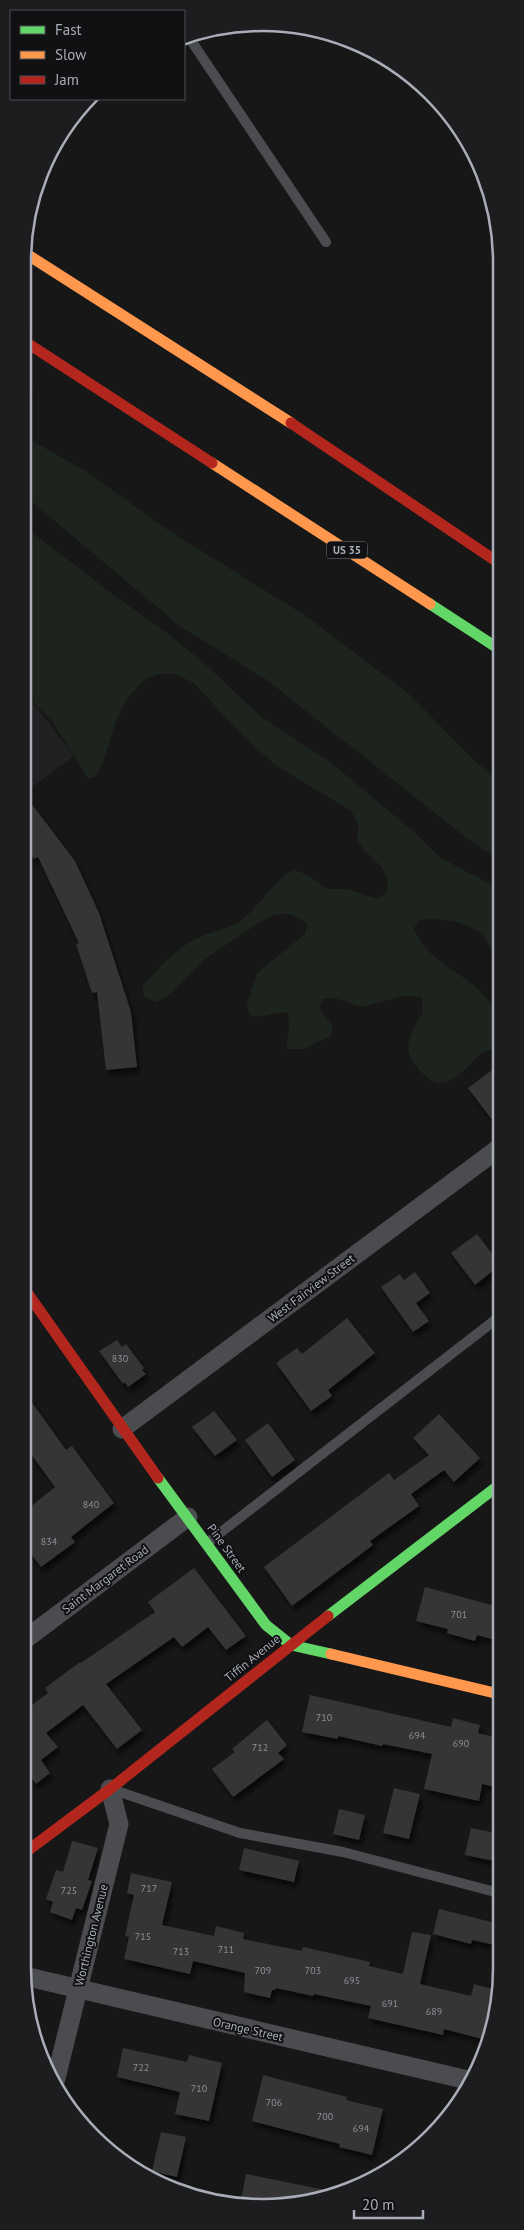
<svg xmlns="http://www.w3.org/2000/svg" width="524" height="2230" viewBox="0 0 524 2230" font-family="'PT Sans',sans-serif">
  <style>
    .built { fill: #212123 }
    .green { fill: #1d241e }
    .building { fill: #353536; filter: url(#shadow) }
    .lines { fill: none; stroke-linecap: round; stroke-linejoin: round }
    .lane { stroke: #4b4c50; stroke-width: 10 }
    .street { stroke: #4b4c50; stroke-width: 19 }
    .fast { stroke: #63d668; stroke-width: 11 }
    .slow { stroke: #ff974d; stroke-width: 11 }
    .jam { stroke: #b3261e; stroke-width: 11 }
    .labels { text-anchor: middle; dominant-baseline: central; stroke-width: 4; stroke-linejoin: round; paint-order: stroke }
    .number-label { font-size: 10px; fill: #8b8f98 }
    .shield { fill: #111113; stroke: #7b7e86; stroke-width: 1 }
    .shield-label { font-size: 11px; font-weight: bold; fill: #a8adb8 }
    .street-label { font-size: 12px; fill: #a8adb8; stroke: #111113 }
    .rim { fill: none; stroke: #a8adb8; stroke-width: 2.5 }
  </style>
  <defs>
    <filter id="shadow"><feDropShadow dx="3" dy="5.5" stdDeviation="2.5" flood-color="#0009"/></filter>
  </defs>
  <rect width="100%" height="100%" fill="#171717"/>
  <path class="built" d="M24 695 33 703 74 756 24 793Z"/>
  <g class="green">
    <path d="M24 436 87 472 168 530 309 618 410 695 476 762 499 781V860L464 836 267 680 181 627 32 502 24 498Z"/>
    <path d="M24 526 115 596 162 629 203 662 260 716 331 763 413 831 441 858 499 889V960C491 953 489 941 481 934 463 920 441 918 419 920L414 928C424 957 453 968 475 986 484 994 490 1004 499 1012V1048C495 1049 489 1050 484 1052 479 1054 474 1061 470 1065 445 1088 433 1091 413 1061 401 1044 415 1027 423 1012L421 997 404 996 361 1007 335 998 323 999 319 1009 333 1026 331 1036 303 1049H286L289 1029 288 1013C272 1010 265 1020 249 1015L247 1004 257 973 305 934 307 924C294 912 282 911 266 918L205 959 170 994 157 1002 144 997 142 987C160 967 175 948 200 937 214 931 228 929 240 921 260 907 271 883 293 870L303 873 328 889H348L377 899 386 894 388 879C385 874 383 869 379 865 367 850 352 846 359 825L351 811 274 764 238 731 194 683 175 674H159L150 677 141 683 127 699 115 723 102 766 93 778H88L52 721 24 693Z"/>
  </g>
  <g class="building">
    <path d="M24 794 75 861 99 913 131 1012 137 1067 106 1070 97 992 92 993 76 944 79 943 38 857 34 859 24 845Z"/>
    <path d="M499 1065V1129L468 1088Z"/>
    <path d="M477 1234 499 1263V1266L475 1285 451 1253Z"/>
    <path d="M415 1272 430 1293 416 1303 429 1321 413 1332 381 1287 400 1274 404 1280Z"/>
    <path d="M347 1318 375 1353 328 1390 332 1396 311 1411 276 1363 297 1348 302 1354Z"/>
    <path d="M117 1340 122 1347 126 1344 144 1368 142 1370 146 1374 128 1387 125 1382 123 1384 99 1351Z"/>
    <path d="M23 1390 66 1450 72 1446 114 1503 71 1537 75 1542 41 1567 23 1543V1513L55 1487 23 1443Z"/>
    <path d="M214 1411 237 1440 215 1456 192 1427Z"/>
    <path d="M439 1414 480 1458 454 1482 444 1470 411 1494 419 1506 370 1541 373 1545 292 1606 264 1567 389 1473 394 1480 429 1455 413 1438Z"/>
    <path d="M268 1423 295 1460 272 1477 245 1440Z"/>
    <path d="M194 1568 246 1636 226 1650 208 1627 182 1647 174 1637 106 1684 142 1730 117 1749 83 1705 46 1733 58 1747 41 1760 50 1773 36 1784 23 1767V1762L31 1756 23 1745V1712L48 1693 45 1688 80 1662 81 1663 155 1612 148 1602Z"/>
    <path d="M425 1587 499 1607V1641L477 1635 475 1641 447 1633 448 1629 416 1621Z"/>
    <path d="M310 1695 451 1727 453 1718 480 1725 478 1733 499 1738V1788L482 1784 479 1801 424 1789 432 1754 383 1744 382 1746 338 1736V1739L302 1732Z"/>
    <path d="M267 1720 287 1745 278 1753 284 1759 233 1797 212 1769 235 1752 232 1749Z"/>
    <path d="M394 1788 420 1794 409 1839 383 1833Z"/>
    <path d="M339 1809 365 1815 359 1840 333 1834Z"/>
    <path d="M471 1828 496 1833 495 1839 499 1840V1862L465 1855Z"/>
    <path d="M72 1841 98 1848 88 1880 92 1881 82 1910 76 1908 72 1920 50 1912 53 1902 46 1899 56 1870 63 1872Z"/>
    <path d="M244 1848 299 1861 294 1882 239 1870Z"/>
    <path d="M131 1873 172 1882 162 1925 214 1936 216 1926 244 1933 243 1939 302 1951 303 1947 370 1962 369 1966 403 1974 412 1932 431 1935 420 1984 471 1996 474 1984 499 1991 498 2004 486 2040 444 2029 443 2035 368 2018 371 2006 314 1994 313 1996 276 1988 275 1990H272L270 1998 244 1992 245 1973 193 1961 190 1974 124 1959 129 1937 125 1936 134 1895 127 1893Z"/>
    <path d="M439 1909 499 1924V1946L472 1940 471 1944 433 1934Z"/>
    <path d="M123 2048 187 2062 189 2055 222 2063 209 2121 175 2114 180 2092 117 2077Z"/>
    <path d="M263 2075 347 2097 346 2100 383 2109 372 2155 339 2147 340 2144 252 2121Z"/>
    <path d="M161 2132 186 2137 177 2177 152 2171Z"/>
    <path d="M246 2174 335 2192V2195L260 2205 241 2201Z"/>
  </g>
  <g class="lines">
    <g class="lane">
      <path d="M188 36 326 242"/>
      <path d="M207 1543 499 1317"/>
      <path d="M114 1790 240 1833 343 1852 499 1893"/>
    </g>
    <g class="street">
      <path d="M122 1429 499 1148"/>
      <path d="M23 1641 188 1517"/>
      <path d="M24 1976 472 2081"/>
      <path d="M55 2082 119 1824 110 1789"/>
    </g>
    <g class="fast">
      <path d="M430 604 499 649"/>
      <path d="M158 1478 266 1625 291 1645 331 1654"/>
      <path d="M328 1616 499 1485"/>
    </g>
    <g class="slow">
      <path d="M25 253 291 423"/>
      <path d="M212 463 430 604"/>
      <path d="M331 1654 499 1694"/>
    </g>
    <g class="jam">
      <path d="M24 341 212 463"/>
      <path d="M291 423 499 563"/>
      <path d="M23 1287 158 1478"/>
      <path d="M23 1854 110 1789 328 1616"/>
    </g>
  </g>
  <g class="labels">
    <g class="number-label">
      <text x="120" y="1358">830</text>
      <text x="91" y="1504">840</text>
      <text x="49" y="1541">834</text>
      <text x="459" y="1614">701</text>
      <text x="324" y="1717">710</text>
      <text x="417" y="1735">694</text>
      <text x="461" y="1743">690</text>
      <text x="260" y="1747">712</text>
      <text x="149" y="1888">717</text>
      <text x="69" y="1890">725</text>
      <text x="143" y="1936">715</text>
      <text x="226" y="1949">711</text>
      <text x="181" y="1951">713</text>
      <text x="263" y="1970">709</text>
      <text x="313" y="1970">703</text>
      <text x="352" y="1980">695</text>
      <text x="390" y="2003">691</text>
      <text x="434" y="2011">689</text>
      <text x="141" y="2067">722</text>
      <text x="199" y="2088">710</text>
      <text x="274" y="2102">706</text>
      <text x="325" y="2116">700</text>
      <text x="361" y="2128">694</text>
    </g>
    <rect class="shield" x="327" y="541.5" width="40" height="17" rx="4"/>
    <g class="shield-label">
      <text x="347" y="550">US 35</text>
    </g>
    <g class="street-label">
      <text transform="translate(311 1288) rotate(-37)">West Fairview Street</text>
      <text transform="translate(227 1548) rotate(54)">Pine Street</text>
      <text transform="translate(105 1579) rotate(-37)">Saint Margaret Road</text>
      <text transform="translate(252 1658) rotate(-39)">Tiffin Avenue</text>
      <text transform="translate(91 1935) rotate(-76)">Worthington Avenue</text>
      <text transform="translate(248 2029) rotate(13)">Orange Street</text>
    </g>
  </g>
  <path d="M0 0H524V2230H0ZM262 31H262A231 231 0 0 1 493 262V1968A231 231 0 0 1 262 2199H262A231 231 0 0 1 31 1968V262A231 231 0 0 1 262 31Z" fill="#1d1d20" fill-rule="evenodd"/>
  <path class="rim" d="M262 31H262A231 231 0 0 1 493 262V1968A231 231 0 0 1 262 2199H262A231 231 0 0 1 31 1968V262A231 231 0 0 1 262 31Z"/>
  <rect x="10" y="10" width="175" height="90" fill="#111113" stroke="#4d4f55"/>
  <rect x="20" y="26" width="25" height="8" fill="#63d668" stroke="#4d4f55"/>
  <text x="55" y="35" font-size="15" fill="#a8adb8">Fast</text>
  <rect x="20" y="51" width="25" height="8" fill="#ff974d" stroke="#4d4f55"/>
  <text x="55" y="60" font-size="15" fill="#a8adb8">Slow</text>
  <rect x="20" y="76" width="25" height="8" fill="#b3261e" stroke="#4d4f55"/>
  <text x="55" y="85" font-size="15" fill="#a8adb8">Jam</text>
  <path d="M354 2210v8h69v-8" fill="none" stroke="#a8adb8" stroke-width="2.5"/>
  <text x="362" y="2210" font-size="15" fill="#a8adb8" stroke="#111113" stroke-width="4" paint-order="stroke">20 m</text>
</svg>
